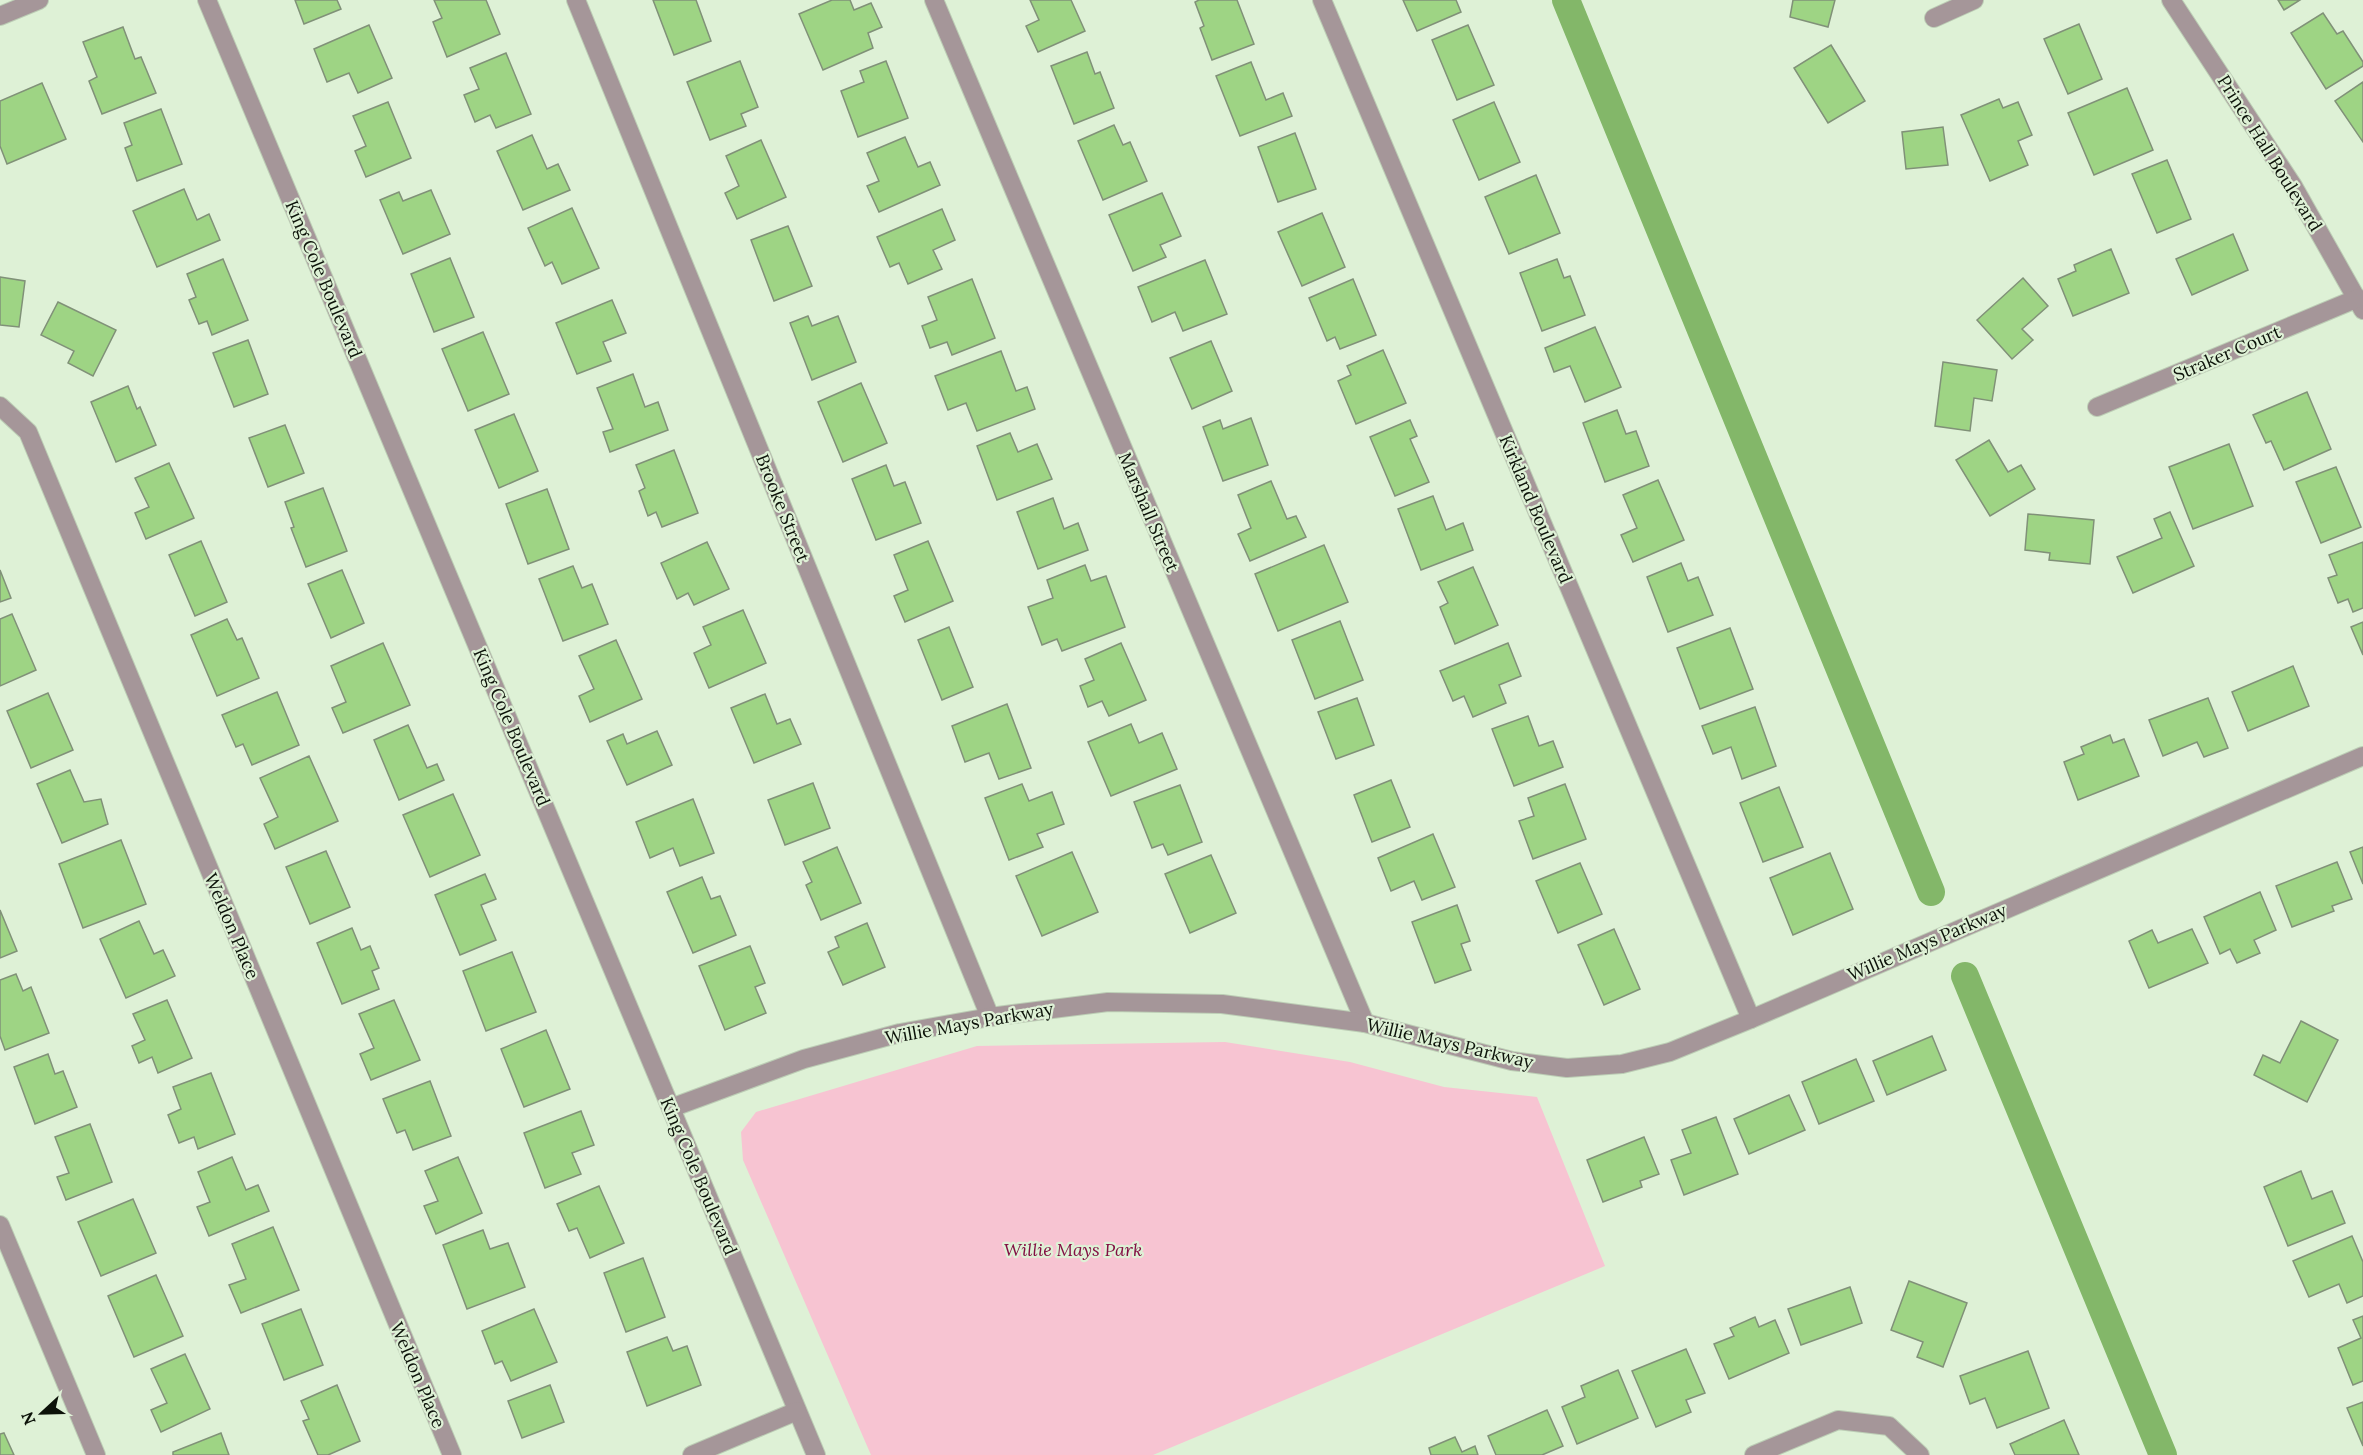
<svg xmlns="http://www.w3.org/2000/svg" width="2363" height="1455" viewBox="0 0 2363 1455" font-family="Lora,serif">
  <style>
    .green { fill: #f7c4d2 }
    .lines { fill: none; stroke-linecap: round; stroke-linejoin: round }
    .canal { stroke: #83b769; stroke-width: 28 }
    .building { fill: #9ed484; stroke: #809178; stroke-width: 1.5 }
    .minor-casing { stroke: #bccdb5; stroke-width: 20 }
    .minor { stroke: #a59699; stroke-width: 18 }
    .labels { text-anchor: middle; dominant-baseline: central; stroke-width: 4.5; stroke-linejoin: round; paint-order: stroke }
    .street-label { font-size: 18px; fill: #0c1209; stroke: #def1d6 }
    .park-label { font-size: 18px; font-style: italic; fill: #820e43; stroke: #def1d6 }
  </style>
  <rect width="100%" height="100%" fill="#def1d6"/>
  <path class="green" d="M1225 1042 1350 1062 1444 1087 1537 1097 1605 1266 1153 1455H871L743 1160 741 1132 756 1112 977 1046Z"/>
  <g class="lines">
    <g class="canal">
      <path d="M1566 0 1931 892"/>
      <path d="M1965 976 2163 1455"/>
    </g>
  </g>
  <g class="building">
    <path d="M295 0H337L341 9 304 24Z"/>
    <path d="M434 0H486L500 34 447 57 433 22 442 18Z"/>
    <path d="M653 0H696L711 41 674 55Z"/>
    <path d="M832 0H850L854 10 871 3 882 27 868 33 873 48 823 70 799 14Z"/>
    <path d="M1030 0H1071L1085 31 1038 52 1026 26 1039 20Z"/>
    <path d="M1199 0H1237L1254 44 1212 60 1200 28 1204 26 1195 2Z"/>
    <path d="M1403 0H1456L1461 12 1417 31Z"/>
    <path d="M1793 0H1835L1828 27 1790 17Z"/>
    <path d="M2278 0H2300L2284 10Z"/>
    <path d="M2323 13 2337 34 2343 31 2363 62V66L2326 89 2291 33Z"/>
    <path d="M2079 24 2102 79 2068 94 2044 39Z"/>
    <path d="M369 25 392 78 358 93 349 73 327 82 314 49Z"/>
    <path d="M1468 25 1494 85 1457 100 1432 40Z"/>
    <path d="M123 27 135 59 141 57 156 93 102 114 89 81 97 77 83 42Z"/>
    <path d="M1831 45 1865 101 1828 123 1794 68Z"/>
    <path d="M1087 52 1095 74 1100 72 1114 108 1074 124 1051 66Z"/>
    <path d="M506 53 531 114 496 128 490 115 475 122 464 95 479 89 470 68Z"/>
    <path d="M740 61 758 107 741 114 746 126 710 140 687 82Z"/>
    <path d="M886 61 908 118 858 137 841 91 864 82 860 71Z"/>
    <path d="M1251 62 1266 100 1283 93 1292 116 1240 136 1216 76Z"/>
    <path d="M2363 82V142L2335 101Z"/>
    <path d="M42 83 66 139 7 164 0 146V101Z"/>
    <path d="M2127 88 2153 150 2094 175 2068 113Z"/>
    <path d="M1999 99 2003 108 2018 102 2032 135 2018 141 2028 165 1990 181 1961 115Z"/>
    <path d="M388 102 411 158 366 177 355 151 366 146 353 116Z"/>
    <path d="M1494 102 1520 162 1479 180 1453 120Z"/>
    <path d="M161 109 182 164 137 181 125 148 132 145 124 123Z"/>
    <path d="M1114 125 1123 145 1130 142 1147 181 1103 200 1078 141Z"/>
    <path d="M1943 127 1948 165 1906 169 1902 132Z"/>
    <path d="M1295 133 1316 189 1278 202 1258 147Z"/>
    <path d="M532 135 547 169 558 164 570 190 523 210 497 151Z"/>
    <path d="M905 137 918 167 930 162 940 185 879 212 867 186 879 181 867 153Z"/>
    <path d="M761 140 786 197 737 219 725 193 739 186 726 156Z"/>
    <path d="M2167 160 2191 219 2157 233 2132 174Z"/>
    <path d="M1536 175 1560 233 1509 254 1485 197Z"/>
    <path d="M184 189 197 220 209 214 220 240 157 267 133 211Z"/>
    <path d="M431 190 450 234 403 254 380 200 399 192 403 201Z"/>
    <path d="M1162 193 1181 236 1160 245 1166 257 1133 271 1109 215Z"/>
    <path d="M572 208 599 268 562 284 552 262 545 266 528 228Z"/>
    <path d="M942 209 955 240 933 250 942 269 908 284 899 263 890 267 877 237Z"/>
    <path d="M1322 213 1345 267 1302 286 1278 232Z"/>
    <path d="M788 226 812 286 774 301 751 240Z"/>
    <path d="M2233 234 2248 270 2192 295 2176 259Z"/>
    <path d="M2111 249 2129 293 2073 316 2058 279 2076 271 2074 265Z"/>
    <path d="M450 258 474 317 434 332 411 274Z"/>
    <path d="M223 259 248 320 212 335 207 321 199 324 189 300 196 297 187 274Z"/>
    <path d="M1557 259 1564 278 1570 276 1585 315 1542 331 1520 273Z"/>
    <path d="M1205 260 1227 314 1183 331 1175 312 1152 322 1138 287Z"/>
    <path d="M0 277 25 281 19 327 0 325Z"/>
    <path d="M2023 278 2048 306 2022 329 2033 340 2012 359 1977 320Z"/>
    <path d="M972 279 995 338 952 355 947 342 930 348 922 326 937 320 928 297Z"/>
    <path d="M1353 279 1376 335 1340 349 1335 337 1327 341 1309 298Z"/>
    <path d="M612 300 626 333 603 342 611 361 577 374 556 323Z"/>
    <path d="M58 302 116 330 93 376 68 363 74 351 41 335Z"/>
    <path d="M808 316 812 326 838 316 856 362 812 380 790 323Z"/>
    <path d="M1595 327 1621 387 1585 402 1570 366 1554 372 1545 348Z"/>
    <path d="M483 332 509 394 468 411 442 349Z"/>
    <path d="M248 340 268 394 234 407 213 353Z"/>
    <path d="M1211 341 1232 391 1192 409 1170 358Z"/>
    <path d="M1383 350 1406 403 1356 424 1338 381 1351 375 1347 366Z"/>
    <path d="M1001 351 1016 391 1027 387 1035 409 977 431 966 403 948 410 935 376Z"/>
    <path d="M1943 362 1997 370 1992 401 1974 398 1970 431 1935 426Z"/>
    <path d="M633 374 645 407 658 402 668 430 610 452 603 432 613 429 597 388Z"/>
    <path d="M861 383 887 443 843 462 818 402Z"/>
    <path d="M128 386 137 409 140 407 156 445 116 462 91 402Z"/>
    <path d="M2307 392 2331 449 2284 470 2271 441 2266 443 2253 415Z"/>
    <path d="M1617 410 1626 434 1636 431 1649 466 1605 482 1583 423Z"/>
    <path d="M514 414 538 471 499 488 475 430Z"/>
    <path d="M1251 418 1268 465 1223 481 1203 427 1220 420 1223 429Z"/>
    <path d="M1410 420 1417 436 1410 439 1429 482 1395 496 1370 437Z"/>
    <path d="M285 425 304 473 268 487 249 438Z"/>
    <path d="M1010 433 1018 452 1037 444 1052 479 997 500 977 446Z"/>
    <path d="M1989 440 2008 472 2021 465 2035 489 1990 516 1956 460Z"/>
    <path d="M2229 444 2253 506 2193 529 2169 467Z"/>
    <path d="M674 450 698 513 662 527 656 512 648 516 639 491 645 488 636 465Z"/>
    <path d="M169 463 194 518 146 539 135 513 149 507 135 478Z"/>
    <path d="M886 465 894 486 905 482 921 523 876 540 852 479Z"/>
    <path d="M2336 467 2361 527 2321 543 2296 482Z"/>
    <path d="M1658 480 1684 540 1633 562 1621 535 1637 528 1623 495Z"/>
    <path d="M1271 481 1287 519 1296 516 1306 537 1250 561 1238 534 1251 528 1238 495Z"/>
    <path d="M323 488 347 551 306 567 291 528 294 527 285 502Z"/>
    <path d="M547 489 569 549 528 564 506 504Z"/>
    <path d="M1433 496 1446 530 1463 523 1473 550 1421 570 1398 509Z"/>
    <path d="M1053 498 1064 529 1078 523 1088 550 1038 569 1017 512Z"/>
    <path d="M2170 512 2194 566 2133 593 2117 557 2162 538 2154 519Z"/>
    <path d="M2028 514 2094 520 2090 564 2049 560 2050 553 2025 550Z"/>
    <path d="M201 541 227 602 195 616 169 555Z"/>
    <path d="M928 541 953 601 905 622 894 596 908 590 894 555Z"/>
    <path d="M707 542 729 589 694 605 688 593 677 599 661 563Z"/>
    <path d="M2363 542V608L2353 612 2348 599 2338 603 2328 578 2337 575 2329 555Z"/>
    <path d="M1324 545 1348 602 1278 631 1255 574Z"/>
    <path d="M1681 563 1688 581 1698 577 1713 615 1668 632 1647 577Z"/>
    <path d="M1085 565 1091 581 1106 576 1125 627 1062 651 1057 639 1042 645 1028 607 1053 598 1047 580Z"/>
    <path d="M573 566 582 588 592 584 608 624 563 641 539 579Z"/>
    <path d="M1473 567 1498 625 1455 644 1440 607 1448 603 1438 582Z"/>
    <path d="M0 570 11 598 0 602Z"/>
    <path d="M342 570 364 623 331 638 308 584Z"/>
    <path d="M743 610 766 663 709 688 694 653 711 645 703 627Z"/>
    <path d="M12 614 36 670 0 686V619Z"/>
    <path d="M227 619 237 640 242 638 259 678 217 696 191 635Z"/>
    <path d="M1340 621 1363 680 1315 699 1292 640Z"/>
    <path d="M2363 622V655L2351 627Z"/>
    <path d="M949 627 973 687 942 700 918 640Z"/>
    <path d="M1730 628 1753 689 1700 709 1677 648Z"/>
    <path d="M616 640 642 699 590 722 579 696 594 689 579 656Z"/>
    <path d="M383 643 410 705 343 733 332 708 346 702 331 666Z"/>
    <path d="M1121 643 1146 700 1109 716 1102 701 1088 707 1080 686 1094 680 1085 659Z"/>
    <path d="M1508 643 1521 676 1499 685 1506 703 1473 717 1464 696 1453 701 1440 671Z"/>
    <path d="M2293 666 2309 706 2248 731 2232 692Z"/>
    <path d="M277 692 299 745 252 765 243 744 236 747 222 715Z"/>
    <path d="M48 693 73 750 31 768 7 711Z"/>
    <path d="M765 694 777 724 790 719 801 744 754 763 731 708Z"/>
    <path d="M1357 698 1374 745 1336 759 1318 712Z"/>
    <path d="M2208 698 2228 748 2204 757 2197 742 2163 756 2149 720Z"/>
    <path d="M1007 704 1031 768 999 779 989 753 965 762 952 726Z"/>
    <path d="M1755 707 1776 766 1742 779 1731 747 1713 754 1702 726Z"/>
    <path d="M1528 716 1539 746 1553 741 1563 767 1514 786 1492 729Z"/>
    <path d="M1131 724 1139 743 1162 733 1177 769 1111 796 1088 742Z"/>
    <path d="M408 725 427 768 437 764 444 780 399 800 374 740Z"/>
    <path d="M657 731 672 765 627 785 607 741 623 734 627 744Z"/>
    <path d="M2110 735 2113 743 2124 739 2139 776 2078 800 2064 762 2084 754 2081 747Z"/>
    <path d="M309 756 338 821 275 849 264 824 278 817 260 778Z"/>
    <path d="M70 770 84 802 101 799 108 824 62 843 37 784Z"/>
    <path d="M1391 780 1410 827 1372 842 1354 795Z"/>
    <path d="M813 783 830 828 785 845 768 800Z"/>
    <path d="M1022 784 1029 801 1052 792 1064 824 1037 834 1043 847 1009 860 985 798Z"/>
    <path d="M1565 784 1586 839 1533 859 1519 821 1534 816 1528 798Z"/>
    <path d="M1180 785 1202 842 1168 855 1163 844 1152 848 1134 802Z"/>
    <path d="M1779 787 1803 847 1763 862 1740 803Z"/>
    <path d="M453 794 480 855 430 877 403 815Z"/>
    <path d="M693 799 714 853 680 866 673 848 650 858 636 822Z"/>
    <path d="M1433 834 1455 887 1422 900 1414 881 1391 891 1378 858Z"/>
    <path d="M121 840 146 904 83 928 59 864Z"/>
    <path d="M837 847 861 903 821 920 806 885 812 882 803 862Z"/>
    <path d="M2363 847V884L2350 852Z"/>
    <path d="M326 851 350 907 310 924 286 867Z"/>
    <path d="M1072 852 1098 912 1042 936 1016 876Z"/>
    <path d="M1830 853 1853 909 1793 935 1770 878Z"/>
    <path d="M1211 855 1236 913 1190 933 1165 874Z"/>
    <path d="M2337 862 2352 899 2332 906 2334 911 2292 927 2276 886Z"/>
    <path d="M1580 863 1602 914 1558 933 1536 881Z"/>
    <path d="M485 874 496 899 481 905 496 940 460 955 435 895Z"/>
    <path d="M702 877 711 899 720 896 736 935 693 953 667 892Z"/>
    <path d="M2260 892 2276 930 2254 940 2260 953 2237 963 2230 949 2220 954 2204 917Z"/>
    <path d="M1457 905 1470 941 1461 944 1471 970 1435 983 1412 922Z"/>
    <path d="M0 910 17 951 0 958Z"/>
    <path d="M139 921 154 954 163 950 175 976 126 998 100 939Z"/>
    <path d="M867 923 885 967 843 985 828 952 839 947 835 937Z"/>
    <path d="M352 928 361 950 370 946 379 968 372 971 379 989 342 1004 317 943Z"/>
    <path d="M1614 929 1640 989 1604 1005 1578 945Z"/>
    <path d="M2192 929 2208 963 2149 988 2129 941 2152 930 2158 943Z"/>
    <path d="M750 946 765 983 755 987 766 1013 725 1030 699 966Z"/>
    <path d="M512 952 536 1012 486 1031 463 971Z"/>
    <path d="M16 974 23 991 31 987 49 1033 5 1050 0 1036V980Z"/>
    <path d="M167 1000 192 1058 158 1073 152 1057 139 1063 132 1046 145 1040 133 1014Z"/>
    <path d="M394 1000 420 1060 371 1080 360 1054 374 1048 359 1014Z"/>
    <path d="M2301 1021 2338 1040 2307 1102 2254 1075 2263 1055 2280 1063Z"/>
    <path d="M546 1030 570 1089 524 1107 501 1049Z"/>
    <path d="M1932 1036 1946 1070 1887 1095 1873 1061Z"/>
    <path d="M48 1054 55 1074 63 1071 77 1107 35 1124 14 1067Z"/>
    <path d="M1856 1059 1874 1101 1819 1124 1802 1082Z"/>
    <path d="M211 1073 235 1134 198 1149 194 1137 179 1143 168 1115 181 1109 173 1087Z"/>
    <path d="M430 1081 451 1136 413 1150 405 1130 397 1133 383 1099Z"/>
    <path d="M1789 1095 1805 1130 1749 1154 1734 1119Z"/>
    <path d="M581 1111 594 1145 572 1153 581 1174 545 1188 524 1133Z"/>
    <path d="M1716 1117 1738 1174 1684 1195 1671 1160 1691 1153 1682 1130Z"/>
    <path d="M90 1124 112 1182 66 1200 57 1177 69 1173 55 1137Z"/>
    <path d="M1644 1137 1659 1174 1640 1181 1642 1187 1603 1202 1587 1160Z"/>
    <path d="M232 1157 246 1190 258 1185 269 1211 209 1236 197 1207 210 1202 198 1172Z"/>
    <path d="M458 1157 482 1213 436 1234 424 1206 438 1201 425 1171Z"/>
    <path d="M2301 1171 2312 1199 2332 1191 2345 1223 2288 1246 2264 1187Z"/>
    <path d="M599 1186 624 1243 590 1258 577 1228 569 1231 557 1204Z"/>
    <path d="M133 1199 156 1253 101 1276 78 1222Z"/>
    <path d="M273 1227 299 1290 241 1313 229 1285 246 1279 232 1244Z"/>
    <path d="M483 1230 490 1249 508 1243 525 1287 467 1309 443 1245Z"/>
    <path d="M2352 1236 2363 1262V1296L2347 1303 2339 1284 2309 1297 2293 1261Z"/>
    <path d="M643 1258 665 1317 626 1332 604 1273Z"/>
    <path d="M156 1275 183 1336 134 1357 108 1296Z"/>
    <path d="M1909 1281 1967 1303 1943 1367 1917 1357 1923 1342 1891 1330Z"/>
    <path d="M1850 1287 1862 1323 1801 1345 1788 1309Z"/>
    <path d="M301 1309 323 1365 284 1380 262 1324Z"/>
    <path d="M534 1309 557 1362 511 1381 502 1361 495 1364 482 1331Z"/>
    <path d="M2363 1316V1381L2353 1385 2338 1348 2361 1338 2353 1320Z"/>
    <path d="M1755 1317 1759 1327 1775 1320 1789 1353 1729 1379 1714 1344 1734 1336 1730 1328Z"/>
    <path d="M667 1337 673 1351 687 1346 701 1385 647 1406 627 1352Z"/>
    <path d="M1686 1349 1705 1393 1686 1400 1691 1412 1656 1427 1632 1371Z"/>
    <path d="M2028 1351 2049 1408 1997 1428 1985 1398 1970 1404 1960 1376Z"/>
    <path d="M185 1354 210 1409 161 1432 151 1410 167 1403 151 1369Z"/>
    <path d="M1618 1370 1638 1418 1577 1444 1562 1407 1585 1397 1581 1386Z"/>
    <path d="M337 1385 360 1441 328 1455H318L303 1421 309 1419 301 1401Z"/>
    <path d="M550 1385 564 1422 522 1438 508 1401Z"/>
    <path d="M2363 1402V1446L2347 1408Z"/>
    <path d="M1547 1410 1563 1446 1542 1455H1496L1488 1436Z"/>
    <path d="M2064 1420 2079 1455H2015L2010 1444Z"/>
    <path d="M4 1433 14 1455H0V1434Z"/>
    <path d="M221 1433 229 1455H173V1452Z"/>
    <path d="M1455 1437 1462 1452 1475 1446 1478 1455H1431L1429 1448Z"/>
  </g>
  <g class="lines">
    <g class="minor-casing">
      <g id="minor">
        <path d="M207 0 816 1455"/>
        <path d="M576 0 990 1017"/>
        <path d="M934 0 1365 1023"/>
        <path d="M1322 0 1751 1019"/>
        <path d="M2171 0 2293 186 2363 310"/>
        <path d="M0 16 39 0"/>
        <path d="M1934 18 1974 0"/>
        <path d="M0 406 28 432 452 1455"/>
        <path d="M2097 407 2358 298"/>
        <path d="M671 1108 804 1059 900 1033 990 1017 1108 1002 1222 1004 1365 1023 1512 1061 1567 1068 1622 1064 1670 1052 1751 1019 2363 756"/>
        <path d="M0 1225 96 1455"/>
        <path d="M692 1455 797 1411"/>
        <path d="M1754 1455 1838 1420 1889 1426 1920 1455"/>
      </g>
    </g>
    <use href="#minor" class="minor"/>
  </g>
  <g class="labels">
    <g class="street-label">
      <text transform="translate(2270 153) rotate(58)">Prince Hall Boulevard</text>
      <text transform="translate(324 279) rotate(67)">King Cole Boulevard</text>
      <text transform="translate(2227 353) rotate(-23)">Straker Court</text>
      <text transform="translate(783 508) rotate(68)">Brooke Street</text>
      <text transform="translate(1536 509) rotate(67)">Kirkland Boulevard</text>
      <text transform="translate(1149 512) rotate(67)">Marshall Street</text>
      <text transform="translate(512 727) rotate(67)">King Cole Boulevard</text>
      <text transform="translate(232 926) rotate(67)">Weldon Place</text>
      <text transform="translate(1927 942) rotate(-23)">Willie Mays Parkway</text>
      <text transform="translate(969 1023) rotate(-10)">Willie Mays Parkway</text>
      <text transform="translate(1450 1043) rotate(13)">Willie Mays Parkway</text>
      <text transform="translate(699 1176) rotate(67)">King Cole Boulevard</text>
      <text transform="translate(418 1375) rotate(67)">Weldon Place</text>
    </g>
    <g class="park-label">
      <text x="1073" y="1249">Willie Mays Park</text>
    </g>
  </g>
  <g transform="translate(42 1413) rotate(248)" stroke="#def1d6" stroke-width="4.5" paint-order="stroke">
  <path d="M0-4.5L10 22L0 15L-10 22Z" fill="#0c1209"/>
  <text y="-9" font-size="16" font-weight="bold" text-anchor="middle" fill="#0c1209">N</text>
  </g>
</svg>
